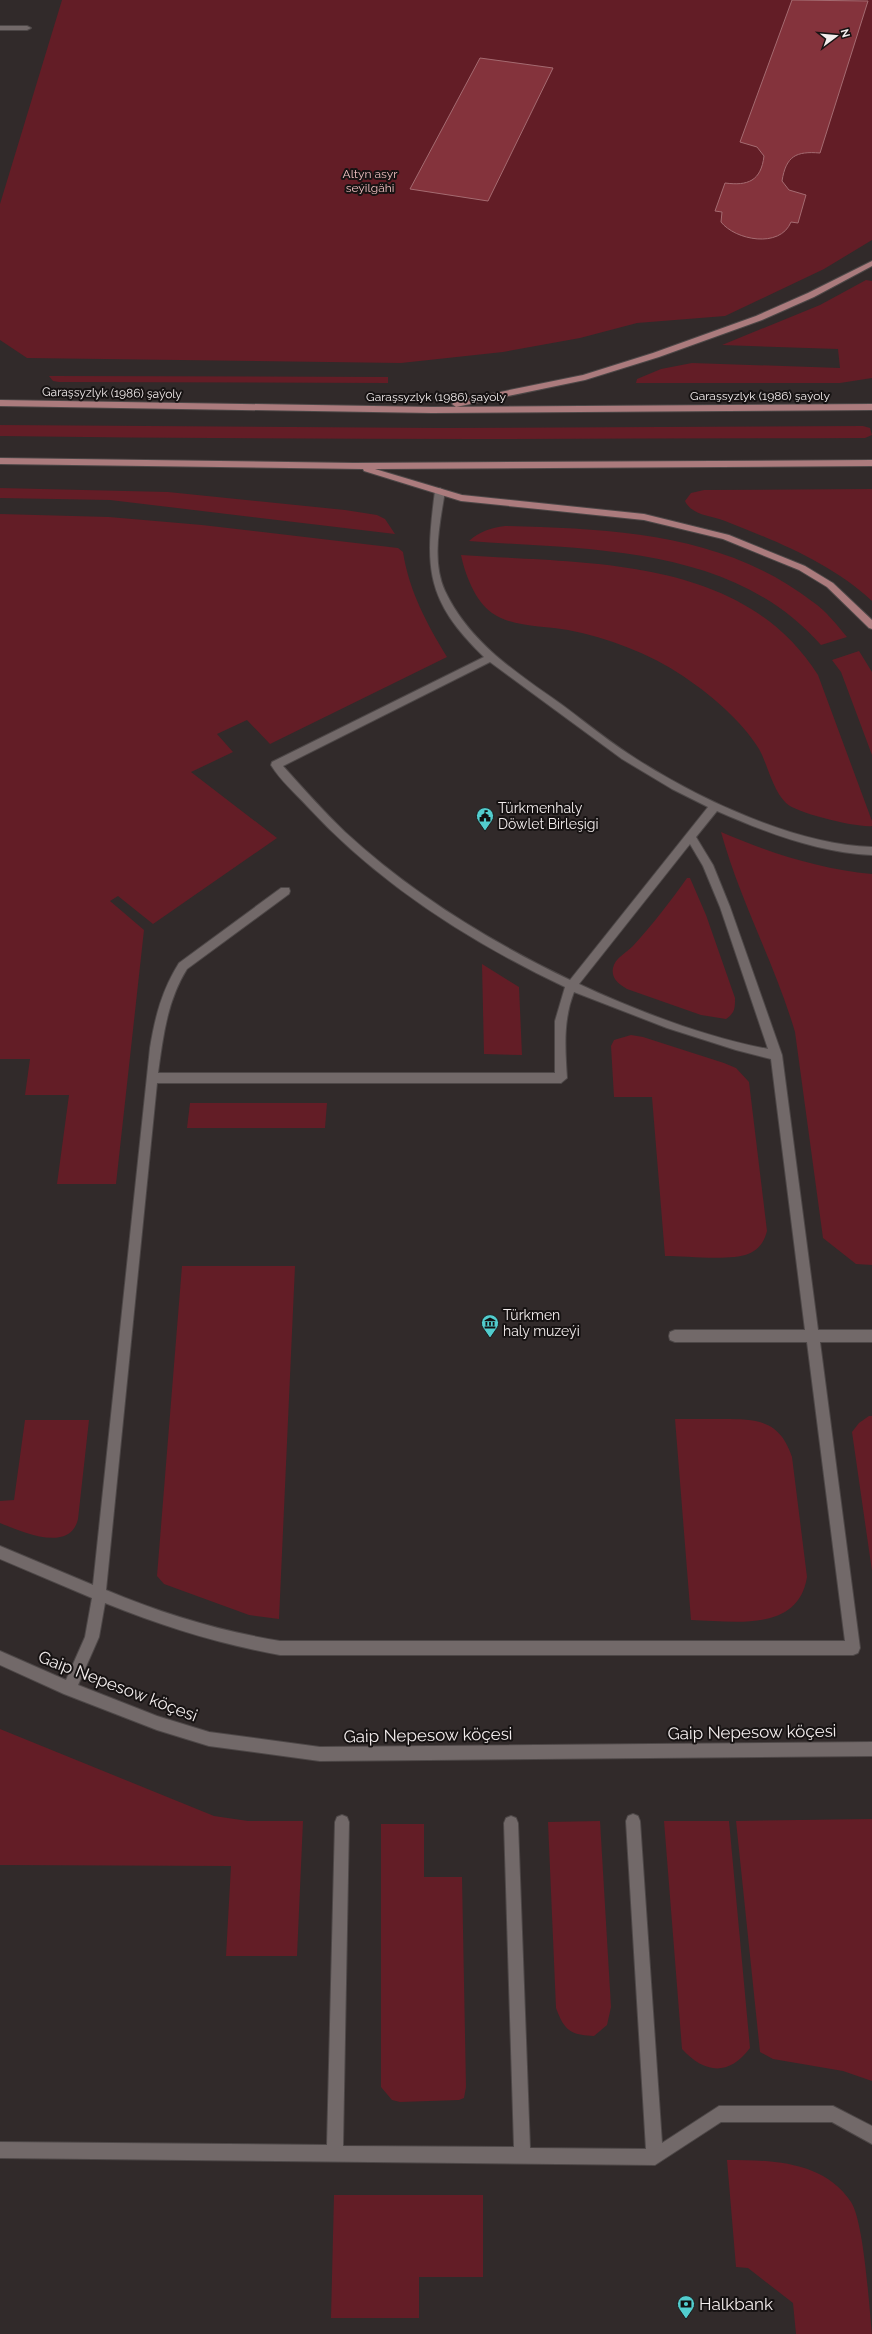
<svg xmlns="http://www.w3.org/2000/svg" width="872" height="2334" viewBox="0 0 872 2334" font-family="Raleway,sans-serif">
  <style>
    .green { fill: #631d26 }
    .water { fill: #84333c; stroke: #a56b71 }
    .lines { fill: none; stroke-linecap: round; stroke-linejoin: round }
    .minor-casing { stroke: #4d4747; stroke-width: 2 }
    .major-casing { stroke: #4d4747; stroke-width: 2 }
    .minor { fill: #726969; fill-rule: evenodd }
    .major { fill: #ab7b7d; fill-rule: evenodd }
    .labels { text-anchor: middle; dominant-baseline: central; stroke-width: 4; stroke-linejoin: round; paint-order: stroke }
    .far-park-label { font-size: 12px; fill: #f0bfc0; stroke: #171313 }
    .far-street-label { font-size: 12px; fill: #f3eded; stroke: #171313 }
    .poi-label { font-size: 14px; fill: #f3eded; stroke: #171313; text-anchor: start }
    .near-street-label { font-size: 17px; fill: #f3eded; stroke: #171313 }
    .near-poi-label { font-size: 17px; fill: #f3eded; stroke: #171313; text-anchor: start }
  </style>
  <rect width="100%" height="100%" fill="#312a2a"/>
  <g class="green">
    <path d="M62 0H872V240L824 269 725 316 637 323 580 338 503 352 401 363 27 358 0 340V204Z"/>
    <path d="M866 280 872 281V378L840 383H636L637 379 661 369 692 363 840 368 838 349 722 345 820 305Z"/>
    <path d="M49 376 388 377V383L59 382 53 381Z"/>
    <path d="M0 425 441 428 863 426 870 428 872 435 865 438C577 439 288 440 0 436Z"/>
    <path d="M0 488 168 492 345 510 377 515 385 519 395 534 110 500 0 498Z"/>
    <path d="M872 489V601C831 563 776 541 725 521 712 516 691 515 685 501L691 493 704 490Z"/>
    <path d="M0 514 109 517 202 525 398 548 403 552C409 591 427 624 447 657L270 744 247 720 217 734 233 752 191 772 277 838 153 924 118 896 110 901 144 930 116 1184H57L69 1095H25L30 1059H0Z"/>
    <path d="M505 526C613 529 724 533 813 602 826 611 837 625 847 637L821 645C733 545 591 550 469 541 480 531 491 528 505 526Z"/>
    <path d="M461 555C587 564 742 555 818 675L872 821V826C858 828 795 813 786 803 772 789 768 765 759 749 741 720 711 695 683 676 649 653 608 638 568 630 545 626 511 627 492 613 475 601 465 574 461 555Z"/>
    <path d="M859 651 872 672V755L841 672 832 660Z"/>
    <path d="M721 832C770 853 819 869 872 874V1265L856 1264 823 1238 795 1032C775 964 740 901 721 832Z"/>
    <path d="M687 878H690L706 915 735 998C735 1008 735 1013 726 1019L701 1015 627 989C619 984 611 979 613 968 615 958 626 953 633 946 653 924 670 902 687 878Z"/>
    <path d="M482 964 519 987 522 1055 484 1054Z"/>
    <path d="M631 1035 643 1037 724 1063 736 1068 749 1082 767 1231C764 1242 759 1250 748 1254 731 1261 685 1256 665 1256L652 1097H614L611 1046 614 1040Z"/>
    <path d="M190 1103H327L325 1128H187Z"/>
    <path d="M182 1266H295L279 1619 249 1615 164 1584 157 1576Z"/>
    <path d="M869 1416H872V1571L852 1432 859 1423Z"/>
    <path d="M675 1419C691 1419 708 1419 724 1419 759 1419 780 1421 792 1457L807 1577C798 1633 734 1621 691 1620Z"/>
    <path d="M25 1420H89L78 1519C70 1554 20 1531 0 1523V1501L14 1500Z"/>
    <path d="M0 1729 214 1816 248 1821H303L297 1956H226L231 1866 0 1865Z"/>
    <path d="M872 1819V2081L843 2071 773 2059 760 2052 736 1821Z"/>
    <path d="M600 1821 611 2007 607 2025 594 2036C570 2035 564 2030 556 2008L548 1822Z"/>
    <path d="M664 1821H729L750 2048C729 2076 705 2074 682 2049Z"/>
    <path d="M381 1824H424V1877H462L466 2087 464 2098 459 2100 400 2102 392 2100 381 2087Z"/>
    <path d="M727 2160C771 2160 824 2161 851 2202 864 2222 869 2306 872 2334H796L793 2303 748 2268 736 2267Z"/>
    <path d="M334 2195H483V2277H419V2318H331Z"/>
  </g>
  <g class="water">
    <path d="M792 0 868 1 820 153C796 151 786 156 782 181L789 190 806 195 798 223 791 222C780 249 735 240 721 222L722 212 715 211 725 183C748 186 761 181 764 156L757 147 740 142Z"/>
    <path d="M480 58 553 68 488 201 410 189Z"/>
  </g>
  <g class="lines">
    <g class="minor-casing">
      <g id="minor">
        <path d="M0 26H27L31 28 27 30H0Z"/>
        <path d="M440 488 445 491C440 523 431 560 445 591 470 644 520 675 565 707 589 725 612 744 638 760 701 800 796 845 872 847V855C819 853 765 832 717 811L696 837 713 865 730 907 782 1055 818 1330H872V1342H820L860 1648 858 1653 853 1655H280C219 1644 162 1626 105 1603L99 1637 78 1685 157 1716 209 1732 320 1747 872 1742V1756L320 1761 209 1746 157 1730 64 1694 0 1665V1651L66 1680 85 1637 92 1598 0 1559V1546L93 1585 150 1048C155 1017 162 990 179 963L281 888H289L290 891 289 894 187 969C167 1001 163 1037 158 1073H555V1021L565 987C470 942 379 884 307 806 295 793 280 780 271 765L272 762 484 657C425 600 425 568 435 491ZM490 662 622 759 672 789 708 807 570 980C489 941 411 893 345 832 323 811 303 788 283 766ZM690 844 703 866 720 907 768 1049C708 1038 634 1010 579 984ZM574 992 667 1028 736 1050 771 1059 805 1330H675L670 1332 669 1336 670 1340 675 1342H807L845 1641H280C220 1631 163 1614 106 1590L157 1083H561L567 1078C565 1048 563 1020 574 992Z"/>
        <path d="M633 1814 638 1816 640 1821 662 2143 719 2106H833L872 2126V2144L832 2122H721L655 2165 0 2158V2142L327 2145 335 1822 337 1817 342 1815 347 1817 349 1822 343 2146 514 2147 504 1823 506 1818 511 1816 516 1818 518 1823 530 2148 646 2149 626 1821 628 1816Z"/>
      </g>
    </g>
    <g class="major-casing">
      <g id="major">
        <path d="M872 261V266L814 297 762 320 659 357 585 380 456 407 452 404 456 401 583 375 653 353 756 316 808 293Z"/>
        <path d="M0 400 432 407 872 404V410L432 413 0 406Z"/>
        <path d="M0 458 354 463 872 460V466L375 469 462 495 644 514 729 535 805 566 833 583 872 620V629L869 628 827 587 799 570 723 539 644 520 461 501 364 471 363 469 0 464Z"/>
      </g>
    </g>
    <use href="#minor" class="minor"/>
    <use href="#major" class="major"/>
  </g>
  <defs>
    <g id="civic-pin" transform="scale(0.9)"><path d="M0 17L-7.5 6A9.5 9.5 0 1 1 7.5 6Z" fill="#52cdce" stroke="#171313"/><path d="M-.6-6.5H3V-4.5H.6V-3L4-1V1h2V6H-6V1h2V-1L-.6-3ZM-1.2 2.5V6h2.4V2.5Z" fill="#111"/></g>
    <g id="museum-pin" transform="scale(0.9)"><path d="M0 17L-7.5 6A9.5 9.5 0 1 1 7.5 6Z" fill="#52cdce" stroke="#171313"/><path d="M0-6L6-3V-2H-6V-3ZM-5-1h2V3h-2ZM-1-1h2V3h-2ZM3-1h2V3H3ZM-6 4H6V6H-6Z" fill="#111"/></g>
    <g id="bank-pin" transform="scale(0.9)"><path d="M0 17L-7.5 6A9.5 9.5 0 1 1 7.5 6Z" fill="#52cdce" stroke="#171313"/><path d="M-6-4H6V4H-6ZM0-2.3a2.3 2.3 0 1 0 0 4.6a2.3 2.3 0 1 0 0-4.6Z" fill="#111"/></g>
  </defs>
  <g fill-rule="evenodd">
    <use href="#civic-pin" x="485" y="816"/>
    <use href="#museum-pin" x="490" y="1323"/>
    <use href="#bank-pin" x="686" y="2304"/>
  </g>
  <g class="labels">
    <g class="far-park-label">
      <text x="370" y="174">Altyn asyr<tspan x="370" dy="14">seýilgähi</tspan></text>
    </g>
    <g class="far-street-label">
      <text transform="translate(112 393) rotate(1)">Garaşsyzlyk (1986) şaýoly</text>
      <text x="760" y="396">Garaşsyzlyk (1986) şaýoly</text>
      <text x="436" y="397">Garaşsyzlyk (1986) şaýoly</text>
    </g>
    <g class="poi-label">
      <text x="498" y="808">Türkmenhaly<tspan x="498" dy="16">Döwlet Birleşigi</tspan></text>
      <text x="503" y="1315">Türkmen<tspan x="503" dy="16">haly muzeýi</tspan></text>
    </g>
    <g class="near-street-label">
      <text transform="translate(118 1686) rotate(21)">Gaip Nepesow köçesi</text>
      <text transform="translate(752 1732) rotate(-1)">Gaip Nepesow köçesi</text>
      <text transform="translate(428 1735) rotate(-1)">Gaip Nepesow köçesi</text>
    </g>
    <g class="near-poi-label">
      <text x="699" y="2304">Halkbank</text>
    </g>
  </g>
  <g transform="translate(836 36) rotate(74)" stroke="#171313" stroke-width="3" paint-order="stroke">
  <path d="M0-3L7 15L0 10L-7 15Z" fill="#f3eded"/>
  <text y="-6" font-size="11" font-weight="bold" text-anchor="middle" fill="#f3eded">N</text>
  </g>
</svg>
